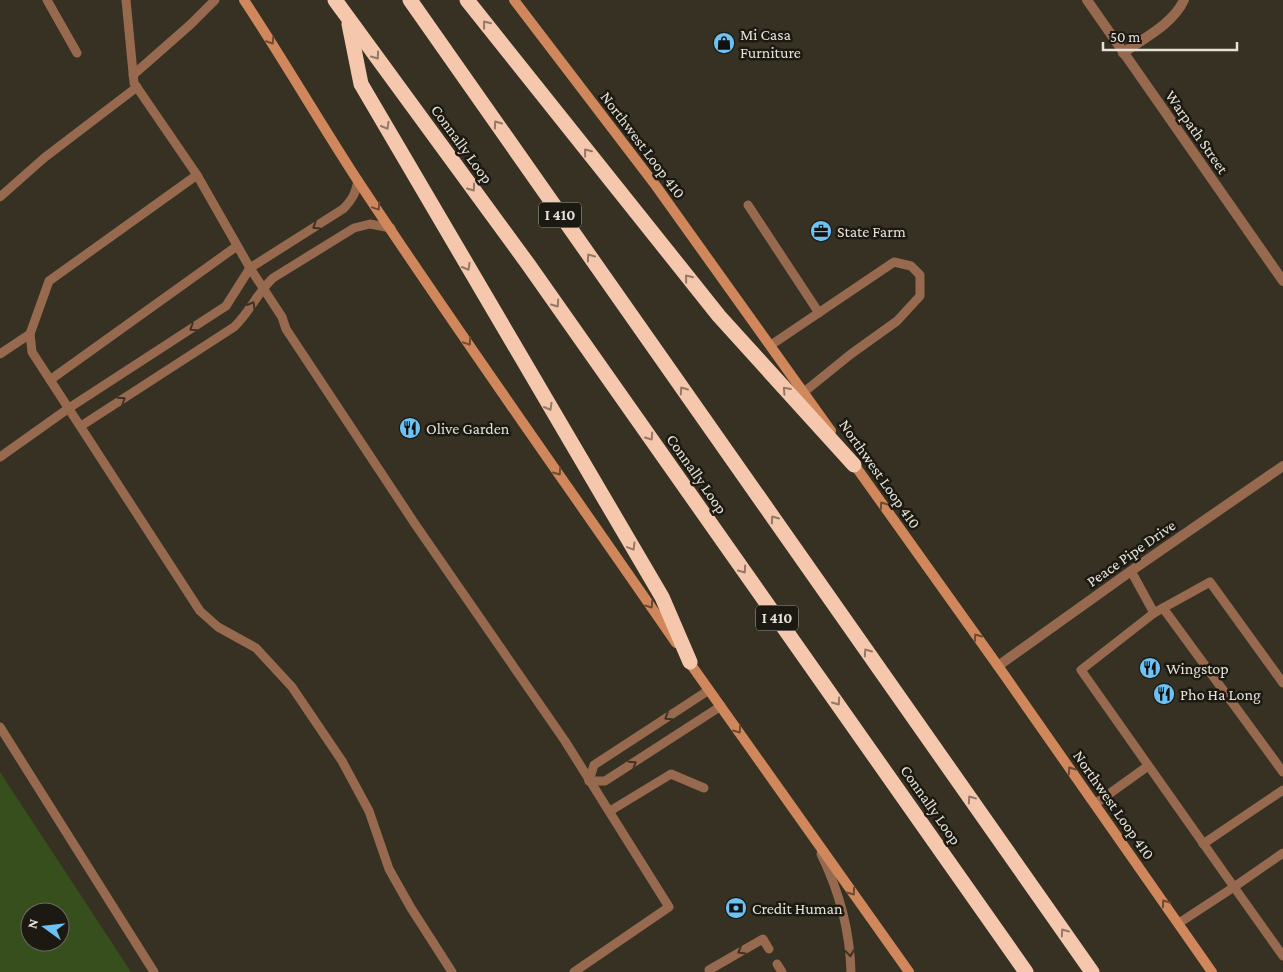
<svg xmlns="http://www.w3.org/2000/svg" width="1283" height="972" viewBox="0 0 1283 972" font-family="'Crimson Pro',serif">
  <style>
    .green { fill: #364f1d; fill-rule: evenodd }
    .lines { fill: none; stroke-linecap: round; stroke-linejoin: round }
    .service { stroke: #97694e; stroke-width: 9 }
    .minor { stroke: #97694e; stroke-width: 10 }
    .secondary { stroke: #d0875b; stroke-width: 10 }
    .motorway { stroke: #f5c8ae; stroke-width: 15 }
    .oneway { stroke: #937968 }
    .oneway2 { stroke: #6d4a33 }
    .oneway3 { stroke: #413124 }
    .labels { text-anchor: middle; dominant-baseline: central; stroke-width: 5; stroke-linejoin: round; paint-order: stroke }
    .shield { fill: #1c1912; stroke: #a8a59c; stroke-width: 1 }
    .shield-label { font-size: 15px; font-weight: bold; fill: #e4e1d7 }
    .poi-label { font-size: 16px; fill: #e4e1d7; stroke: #1c1912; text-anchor: start }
    .street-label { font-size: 16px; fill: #e4e1d7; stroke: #1c1912 }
  </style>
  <rect width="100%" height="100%" fill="#363122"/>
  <path class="green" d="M0 772 131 972H0ZM30 912H60V942H30Z"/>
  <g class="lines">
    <g class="service">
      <path d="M47 0 77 53"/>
      <path d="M126 0 134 83 197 175 250 268 282 317 286 329 415 524 565 741 669 907 574 972"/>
      <path d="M133 75 191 24 215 0"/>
      <path d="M197 175 49 281 30 334 32 352 200 611 218 627 256 648 292 687 342 761 369 811 389 869 411 908 452 972"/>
      <path d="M0 197 44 158 137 87"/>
      <path d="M748 205 819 313"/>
      <path d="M771 345 894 262 911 266 920 275V296L897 321 851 354 804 392"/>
      <path d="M0 354 30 334"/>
      <path d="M50 380 237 246"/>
      <path d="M81 426 234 327C250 312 257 293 273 278L354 228 370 224 391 228"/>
      <path d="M0 457 69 408 226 306 250 268 343 209C352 200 356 193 358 180"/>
      <path d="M1131 571 1154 613 1210 582 1283 683"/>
      <path d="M1163 608 1283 772"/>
      <path d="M1154 613 1081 670 1234 887 1179 923"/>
      <path d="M0 727 154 972"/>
      <path d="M589 781 594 765 709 690"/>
      <path d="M589 781H605L721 706"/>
      <path d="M1095 804 1148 766"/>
      <path d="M610 811 671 774 704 788"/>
      <path d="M1203 844 1283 790"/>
      <path d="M1283 853 1234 887 1283 956"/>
      <path d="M821 854C839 891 850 931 851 972"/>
      <path d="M777 964 782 972"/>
      <path d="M709 970 763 939 769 949"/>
    </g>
    <g class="minor">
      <path d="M1087 0 1283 281"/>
      <path d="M1123 53C1144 38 1173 24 1184 0"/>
      <path d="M998 666 1131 571 1283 466"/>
    </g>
    <g class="secondary">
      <path d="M244 0C283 59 319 121 358 181 461 337 570 489 676 643"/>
      <path d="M514 0 656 186 831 431"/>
      <path d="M851 460 998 666 1212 972"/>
      <path d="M687 659 909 972"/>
    </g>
    <g class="motorway">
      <path d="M335 0 528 264 1026 972"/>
      <path d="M410 0 1092 972"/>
      <path d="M467 0 719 316 854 465"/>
      <path d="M349 24 361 84 662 597 690 662"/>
    </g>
  </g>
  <defs><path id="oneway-chevron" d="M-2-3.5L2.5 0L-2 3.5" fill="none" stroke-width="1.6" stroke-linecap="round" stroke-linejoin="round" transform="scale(1.25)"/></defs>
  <g class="oneway">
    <use href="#oneway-chevron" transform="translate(486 24) rotate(-128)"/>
    <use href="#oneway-chevron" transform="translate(376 56) rotate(54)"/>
    <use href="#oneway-chevron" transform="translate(497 124) rotate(-125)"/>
    <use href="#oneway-chevron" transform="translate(386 126) rotate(60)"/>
    <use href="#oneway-chevron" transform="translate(587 152) rotate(-129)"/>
    <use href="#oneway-chevron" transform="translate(472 188) rotate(54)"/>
    <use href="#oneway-chevron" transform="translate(590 257) rotate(-125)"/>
    <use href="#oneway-chevron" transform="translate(467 267) rotate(60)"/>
    <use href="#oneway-chevron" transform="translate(688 278) rotate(-129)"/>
    <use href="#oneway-chevron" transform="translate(556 304) rotate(55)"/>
    <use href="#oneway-chevron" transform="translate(683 390) rotate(-125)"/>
    <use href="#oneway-chevron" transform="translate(786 390) rotate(-132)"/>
    <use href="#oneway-chevron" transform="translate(549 407) rotate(60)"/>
    <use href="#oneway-chevron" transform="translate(650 437) rotate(55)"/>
    <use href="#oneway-chevron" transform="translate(774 519) rotate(-125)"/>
    <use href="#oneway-chevron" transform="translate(632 547) rotate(59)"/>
    <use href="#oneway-chevron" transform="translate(743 570) rotate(55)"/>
    <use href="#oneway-chevron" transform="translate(867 652) rotate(-125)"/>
    <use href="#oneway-chevron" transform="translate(837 702) rotate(55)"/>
    <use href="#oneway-chevron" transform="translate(971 799) rotate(-125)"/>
    <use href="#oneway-chevron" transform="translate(1064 932) rotate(-125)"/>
  </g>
  <g class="oneway2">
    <use href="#oneway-chevron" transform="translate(271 41) rotate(57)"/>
    <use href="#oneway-chevron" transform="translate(377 207) rotate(56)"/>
    <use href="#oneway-chevron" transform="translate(468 342) rotate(56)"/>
    <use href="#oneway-chevron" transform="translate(558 472) rotate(55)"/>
    <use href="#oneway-chevron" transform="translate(883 505) rotate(-125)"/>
    <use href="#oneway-chevron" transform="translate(650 605) rotate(55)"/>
    <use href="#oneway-chevron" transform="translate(977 637) rotate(-125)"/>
    <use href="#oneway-chevron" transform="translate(738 730) rotate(55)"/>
    <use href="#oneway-chevron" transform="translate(1071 770) rotate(-125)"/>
    <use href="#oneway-chevron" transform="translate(852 892) rotate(54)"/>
    <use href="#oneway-chevron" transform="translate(1165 903) rotate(-125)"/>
  </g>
  <g class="oneway3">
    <use href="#oneway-chevron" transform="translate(316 226) rotate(148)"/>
    <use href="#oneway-chevron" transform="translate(252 305) rotate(-60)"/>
    <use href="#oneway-chevron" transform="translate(193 328) rotate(147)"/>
    <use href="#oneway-chevron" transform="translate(122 400) rotate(-33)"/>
    <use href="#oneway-chevron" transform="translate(668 717) rotate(147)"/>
    <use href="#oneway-chevron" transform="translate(633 764) rotate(-33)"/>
    <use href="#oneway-chevron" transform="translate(741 951) rotate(150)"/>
    <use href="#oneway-chevron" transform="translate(850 953) rotate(84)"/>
  </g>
  <defs>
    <g id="shop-disc" transform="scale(1.125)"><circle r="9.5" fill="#6dc2f3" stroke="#1c1912"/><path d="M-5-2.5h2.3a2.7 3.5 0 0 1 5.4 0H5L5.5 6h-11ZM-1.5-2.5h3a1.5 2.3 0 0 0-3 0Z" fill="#111"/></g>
    <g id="office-disc" transform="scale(1.125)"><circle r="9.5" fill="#6dc2f3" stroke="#1c1912"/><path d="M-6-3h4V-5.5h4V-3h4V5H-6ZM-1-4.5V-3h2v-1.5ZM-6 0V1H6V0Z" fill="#111"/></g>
    <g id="restaurant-disc" transform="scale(1.125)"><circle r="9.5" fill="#6dc2f3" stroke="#1c1912"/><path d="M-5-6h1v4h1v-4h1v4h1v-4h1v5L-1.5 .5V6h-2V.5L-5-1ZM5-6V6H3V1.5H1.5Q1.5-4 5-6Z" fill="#111"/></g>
    <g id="bank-disc" transform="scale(1.125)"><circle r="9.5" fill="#6dc2f3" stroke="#1c1912"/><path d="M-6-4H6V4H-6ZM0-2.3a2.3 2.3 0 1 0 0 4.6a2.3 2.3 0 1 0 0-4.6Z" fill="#111"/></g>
  </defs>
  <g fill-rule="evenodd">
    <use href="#shop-disc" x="724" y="43"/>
    <use href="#office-disc" x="821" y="231"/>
    <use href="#restaurant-disc" x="410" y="428"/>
    <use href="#restaurant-disc" x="1150" y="668"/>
    <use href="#restaurant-disc" x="1164" y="694"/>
    <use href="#bank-disc" x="736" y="908"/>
  </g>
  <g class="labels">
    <g class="shield">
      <rect x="539" y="202.5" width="42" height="25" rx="4"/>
      <rect x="756" y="605.5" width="42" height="25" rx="4"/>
    </g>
    <g class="shield-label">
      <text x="560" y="215">I 410</text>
      <text x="777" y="618">I 410</text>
    </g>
    <g class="poi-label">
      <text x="740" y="34">Mi Casa<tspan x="740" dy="18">Furniture</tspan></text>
      <text x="837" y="231">State Farm</text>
      <text x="426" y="428">Olive Garden</text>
      <text x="1166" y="668">Wingstop</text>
      <text x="1180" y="694">Pho Ha Long</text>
      <text x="752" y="908">Credit Human</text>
    </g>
    <g class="street-label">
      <text transform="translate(1197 132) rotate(55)">Warpath Street</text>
      <text transform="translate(462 144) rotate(54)">Connally Loop</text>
      <text transform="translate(643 145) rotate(53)">Northwest Loop 410</text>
      <text transform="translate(697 474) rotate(55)">Connally Loop</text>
      <text transform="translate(880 474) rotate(55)">Northwest Loop 410</text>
      <text transform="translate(1131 553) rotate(-35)">Peace Pipe Drive</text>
      <text transform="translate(931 805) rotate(55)">Connally Loop</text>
      <text transform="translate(1114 805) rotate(55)">Northwest Loop 410</text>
    </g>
  </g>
  <g transform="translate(45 927) rotate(285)"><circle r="24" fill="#1c1912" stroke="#6c6961"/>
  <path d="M0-4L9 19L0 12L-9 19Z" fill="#6dc2f3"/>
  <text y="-8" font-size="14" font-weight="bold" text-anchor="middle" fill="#e4e1d7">N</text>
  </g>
  <path d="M1103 42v8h134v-8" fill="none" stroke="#e4e1d7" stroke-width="2.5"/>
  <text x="1110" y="42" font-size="15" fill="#e4e1d7" stroke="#1c1912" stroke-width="4" paint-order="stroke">50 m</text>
</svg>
